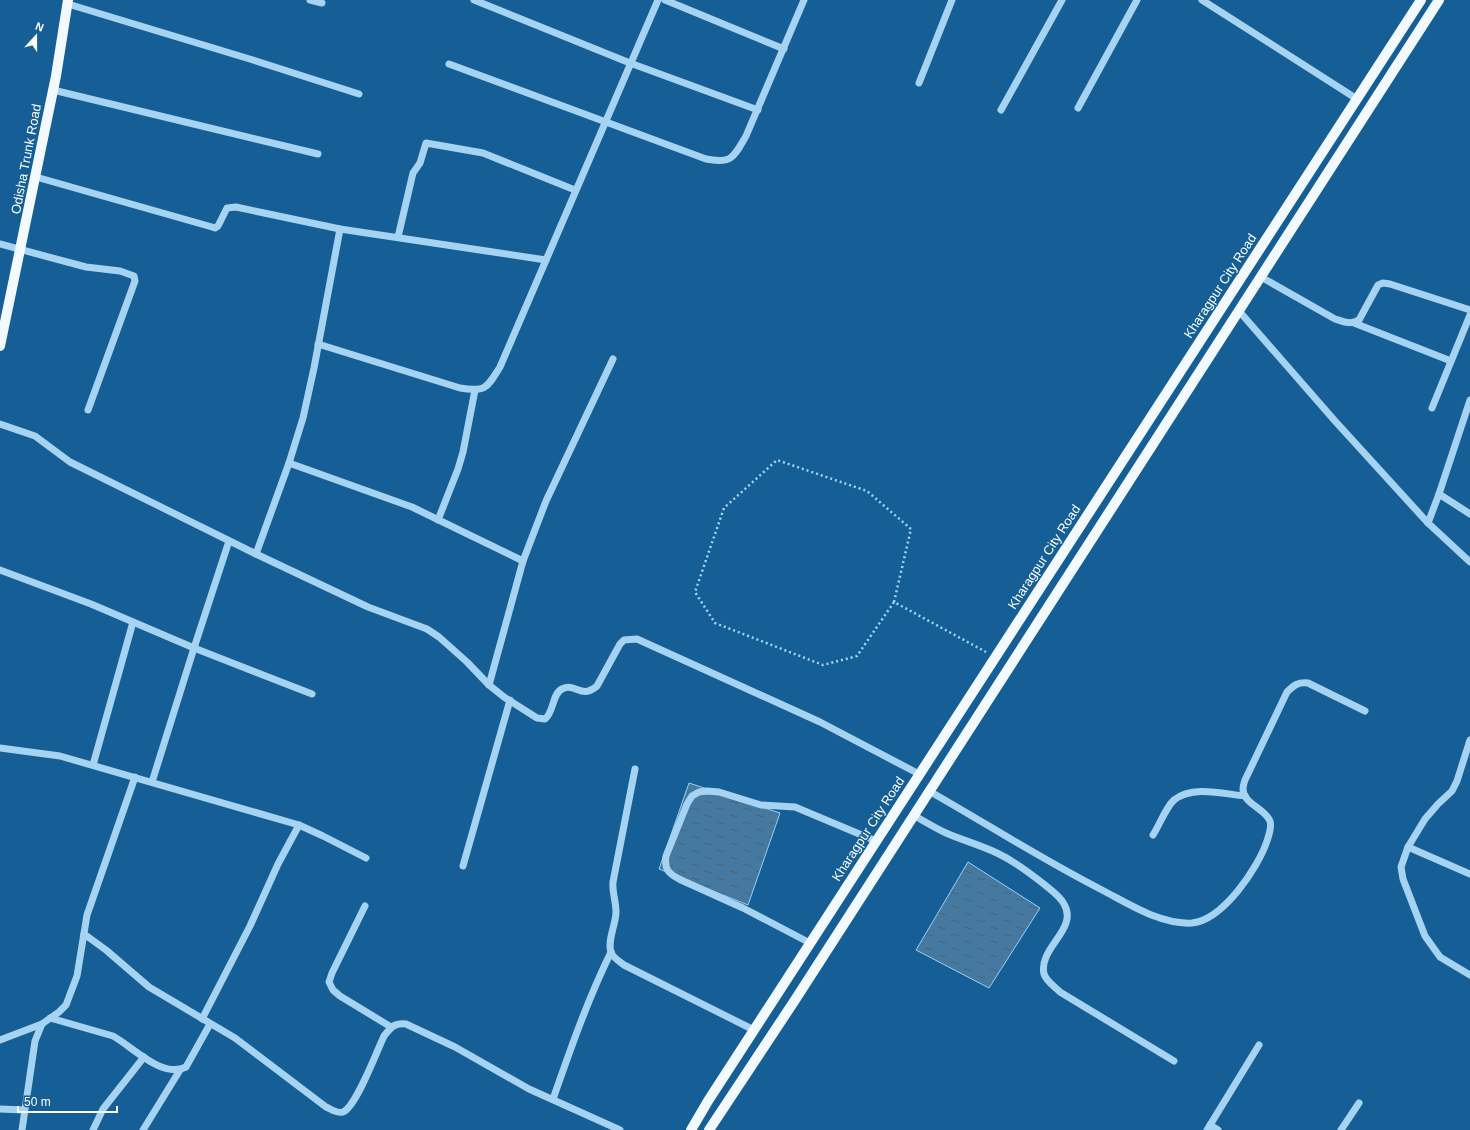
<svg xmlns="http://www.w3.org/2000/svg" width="1470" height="1130" viewBox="0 0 1470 1130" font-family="Arial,sans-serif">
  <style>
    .water { fill: url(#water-ripples); stroke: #9ad0f4 }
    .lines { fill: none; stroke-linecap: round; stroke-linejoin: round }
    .path { stroke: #a7d3f2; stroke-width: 2.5; stroke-dasharray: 2 3; stroke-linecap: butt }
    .minor { stroke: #a7d3f2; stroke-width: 7 }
    .major { stroke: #f2f9ff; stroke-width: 10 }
    .labels { text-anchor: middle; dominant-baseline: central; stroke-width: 3; stroke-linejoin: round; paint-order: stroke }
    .street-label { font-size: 13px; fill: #fff; stroke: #155f96 }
  </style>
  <defs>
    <pattern id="water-ripples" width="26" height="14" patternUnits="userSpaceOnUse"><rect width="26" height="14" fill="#4679a0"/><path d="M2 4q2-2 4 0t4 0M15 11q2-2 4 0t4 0" fill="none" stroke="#496276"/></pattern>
  </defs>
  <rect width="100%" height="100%" fill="#155f96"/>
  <g class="water">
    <path d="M689 783 780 813 748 905 659 869Z"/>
    <path d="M968 862 1040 908 989 988 916 950Z"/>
  </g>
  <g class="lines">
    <path class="path" d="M894 602 911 529 867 491 777 460 724 508 695 592 715 623 823 665 857 656 894 602 986 652"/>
    <g class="minor">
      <path d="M310 0 322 3"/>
      <path d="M474 0 630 63 758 110"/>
      <path d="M665 0 784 49"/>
      <path d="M1202 0 1357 99"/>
      <path d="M68 4 253 60 359 94"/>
      <path d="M449 64 706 159C732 164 734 157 746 136L804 0"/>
      <path d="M919 83 952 0"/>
      <path d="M53 90 318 154"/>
      <path d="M1078 108 1137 0"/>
      <path d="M1001 110 1062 0"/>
      <path d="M36 177 212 227 215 228 218 226 227 208 236 207 340 229 546 260"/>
      <path d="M398 237 413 173 420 163 426 143 483 153 575 190"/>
      <path d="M0 244 86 267 120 271 134 276 135 281 88 410"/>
      <path d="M1261 277 1335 319C1344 322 1351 325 1359 320L1378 285 1383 283 1390 284 1470 310"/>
      <path d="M1239 311 1335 421 1428 523 1470 562"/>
      <path d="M1354 323 1451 361"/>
      <path d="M318 344 460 388C486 392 487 388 500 367L658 0"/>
      <path d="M1432 408 1470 315"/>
      <path d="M0 424 35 436 70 462 256 554 368 607 427 629 439 637 467 662 489 685 504 697 537 718 545 719C554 712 552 694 562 689 576 682 581 700 597 686L620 644 624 640 637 639 820 722 919 774"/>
      <path d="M289 463 412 507 523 561"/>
      <path d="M1439 494 1470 514"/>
      <path d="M438 520 458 469 463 452 475 390"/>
      <path d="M1428 523 1439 494 1470 400"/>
      <path d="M256 554 289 463 303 418 314 368 340 229"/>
      <path d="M0 570 91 604 194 648 312 694"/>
      <path d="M489 685 523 561 546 501 613 359"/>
      <path d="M1470 740 1457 781 1452 791 1438 804 1425 819 1408 847 1401 867 1403 879 1425 936 1440 957 1470 975"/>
      <path d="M0 748 60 756 299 825 323 836 366 858"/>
      <path d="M93 765 133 622"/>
      <path d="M635 769 613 882C612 892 616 901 616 912 616 924 607 941 611 952 613 958 619 961 624 965L754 1030"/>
      <path d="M152 782 194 648 229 541"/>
      <path d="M929 791C987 824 1043 860 1102 890 1129 904 1161 925 1192 923 1223 920 1258 868 1267 841 1269 835 1272 827 1270 821 1265 808 1243 804 1243 789 1243 787 1244 783 1245 780L1287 692C1294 685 1298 682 1308 683L1365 711"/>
      <path d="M913 815C924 821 935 828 946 833 962 840 980 845 997 853 1014 861 1030 873 1045 885 1051 890 1060 896 1064 904 1079 929 1038 948 1044 974 1046 981 1055 987 1060 992L1174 1061"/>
      <path d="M1153 835C1159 826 1166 807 1174 800 1193 785 1223 794 1245 796"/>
      <path d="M1408 847 1470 874"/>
      <path d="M463 866 510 700"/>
      <path d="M365 906 332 973 329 982 333 990 340 996 391 1027"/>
      <path d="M84 934 106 950 149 987 235 1038 326 1107C331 1109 337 1114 343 1112 356 1107 377 1051 384 1036 391 1027 394 1023 406 1024L455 1047 529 1089 620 1130"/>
      <path d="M810 943 743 908 681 880C669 874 664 870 666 856L687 804 692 796 699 792 707 791 719 792 761 805 795 807 876 841"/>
      <path d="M50 1018 113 1036C133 1047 162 1079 186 1067L210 1024"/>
      <path d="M202 1019 250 926 278 864 299 825"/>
      <path d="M0 1040 42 1024"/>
      <path d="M553 1099C571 1048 587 1001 611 952"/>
      <path d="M0 1109 24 1110"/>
      <path d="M1210 1125 1218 1130"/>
      <path d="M22 1130 35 1041 42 1024 59 1012 66 1005 77 976 87 915 135 777"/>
      <path d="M93 1130 103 1109 144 1057"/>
      <path d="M143 1130 180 1070"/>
      <path d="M1207 1130 1259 1045"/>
      <path d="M1341 1130 1359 1103"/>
    </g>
    <g class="major">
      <path d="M0 346 56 76 68 0"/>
      <path d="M691 1130 708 1101 1421 0"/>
      <path d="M709 1130 795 1000 1439 0"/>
    </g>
  </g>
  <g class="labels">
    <g class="street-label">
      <text transform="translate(26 159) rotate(-79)">Odisha Trunk Road</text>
      <text transform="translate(1220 286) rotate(-57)">Kharagpur City Road</text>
      <text transform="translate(1044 557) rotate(-57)">Kharagpur City Road</text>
      <text transform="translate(868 829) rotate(-57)">Kharagpur City Road</text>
    </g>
  </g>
  <g transform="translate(36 36) rotate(21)" stroke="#155f96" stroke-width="3" paint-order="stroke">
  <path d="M0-3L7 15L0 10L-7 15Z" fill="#ffffff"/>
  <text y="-6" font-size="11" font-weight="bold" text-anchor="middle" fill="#ffffff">N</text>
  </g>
  <path d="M18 1106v6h99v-6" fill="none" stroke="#ffffff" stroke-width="2"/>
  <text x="24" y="1106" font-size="12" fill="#ffffff" stroke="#155f96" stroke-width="3" paint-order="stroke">50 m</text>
</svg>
